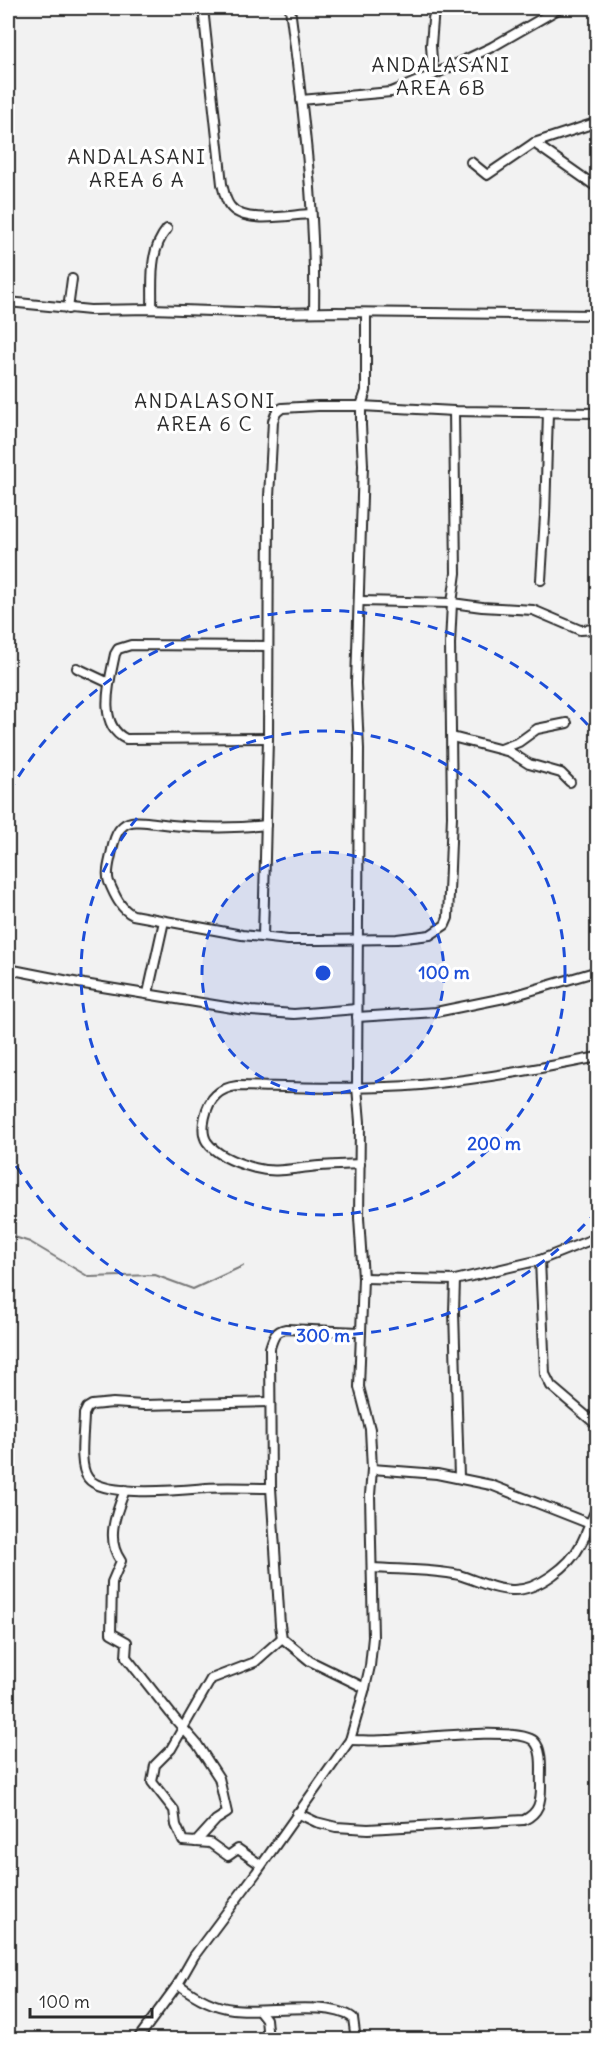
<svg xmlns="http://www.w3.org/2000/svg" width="605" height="2047" viewBox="0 0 605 2047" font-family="Delius,sans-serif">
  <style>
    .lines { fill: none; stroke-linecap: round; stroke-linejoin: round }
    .stream { stroke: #787878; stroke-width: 2 }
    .street-casing { stroke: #2b2b2b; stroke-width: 12 }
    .street { stroke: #fff; stroke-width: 8 }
    .ring { fill: none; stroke: #1d4ed8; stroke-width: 3; stroke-dasharray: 10 8 }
    .labels { text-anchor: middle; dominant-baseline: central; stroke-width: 6; stroke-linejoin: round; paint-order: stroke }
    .quarter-label { font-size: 20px; letter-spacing: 1.5px; fill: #2b2b2b; stroke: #fff }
    .centre { fill: #1d4ed8; stroke: #fff; stroke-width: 3 }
    .ring-label { font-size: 18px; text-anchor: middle; font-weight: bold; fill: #1d4ed8; stroke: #fff; stroke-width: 6; stroke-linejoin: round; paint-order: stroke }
  </style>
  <rect width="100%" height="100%" fill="#f2f2f2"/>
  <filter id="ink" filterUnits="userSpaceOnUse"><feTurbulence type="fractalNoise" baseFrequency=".0167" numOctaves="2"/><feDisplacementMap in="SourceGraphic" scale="12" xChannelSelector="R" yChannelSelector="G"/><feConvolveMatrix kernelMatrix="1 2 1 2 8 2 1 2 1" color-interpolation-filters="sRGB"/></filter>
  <g filter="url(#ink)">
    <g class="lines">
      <path class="stream" d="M8 1235 30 1242 89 1277 155 1275 193 1289 243 1266"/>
      <g class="street-casing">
        <g id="street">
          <path d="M203 8 222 184C224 191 225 200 230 206 244 225 289 215 310 214"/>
          <path d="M290 8C303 108 316 211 314 312"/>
          <path d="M433 75 431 45 434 8"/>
          <path d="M301 100 391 92 433 75 492 47 560 8"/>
          <path d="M598 122 534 143 598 188"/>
          <path d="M471 162 487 175 534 143"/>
          <path d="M8 302 90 310 152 309 274 313 335 312 598 315"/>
          <path d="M68 309 72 279"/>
          <path d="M152 309C153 281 148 252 167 229"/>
          <path d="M541 580 545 516 548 412"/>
          <path d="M360 601 452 603 482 607 533 610 580 630 598 629"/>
          <path d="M77 668 109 683"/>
          <path d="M452 737 510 752 529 764 561 773 570 782"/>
          <path d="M268 738 126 739C96 725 110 679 115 654L118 649 131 645 268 646"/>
          <path d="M501 749 519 742 537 729 567 723"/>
          <path d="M266 825C229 829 192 828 155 823 145 822 131 819 123 826 115 832 113 845 111 855 109 864 106 874 109 882 114 894 121 910 133 915L242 935 288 940H321L397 939 430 935 445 925 448 918 452 816 450 644 452 603 456 573 454 411"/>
          <path d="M263 937 268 738 269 497 273 421 276 413 282 408 318 406H361L454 411 598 413"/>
          <path d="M8 969 84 984 251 1011 294 1014 357 1009"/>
          <path d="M148 993 164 921"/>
          <path d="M357 1017 436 1012 509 997 598 971"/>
          <path d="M360 1164C343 1165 326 1165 310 1167 290 1169 274 1173 255 1168 240 1164 217 1156 207 1142 199 1130 206 1104 216 1095 222 1089 229 1087 237 1086 298 1087 360 1090 421 1085 480 1079 539 1069 598 1057"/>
          <path d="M540 1260 545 1374 551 1386 598 1426"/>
          <path d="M363 1278 455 1280 540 1260 598 1237"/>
          <path d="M455 1280 454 1312 459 1477"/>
          <path d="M360 1332 286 1329C275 1331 273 1338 270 1348L271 1488 280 1625 282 1638 310 1661 365 1688"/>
          <path d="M270 1402 143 1405 113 1403 92 1405 87 1408 84 1414C84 1431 78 1465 88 1478 103 1498 182 1490 206 1488 227 1487 249 1488 271 1488"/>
          <path d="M372 1469 437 1474 491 1485 598 1527"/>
          <path d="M125 1490C116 1513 105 1539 121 1561L112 1582 111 1633 127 1642 126 1657 175 1719 197 1744 219 1778 227 1813 216 1820 196 1842"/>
          <path d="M372 1568C401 1570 431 1569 459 1575 476 1580 494 1590 512 1590 537 1591 570 1566 581 1544 588 1531 591 1518 598 1506"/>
          <path d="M297 1813 316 1822 336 1827 368 1829 524 1820C539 1813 541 1802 541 1786 540 1773 544 1751 534 1741 518 1726 413 1739 387 1740 375 1741 363 1740 350 1740"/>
          <path d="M261 1865 238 1849 228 1856 210 1843 183 1841 176 1825 174 1810 152 1782 155 1765 171 1749 211 1679 255 1662 282 1638"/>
          <path d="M178 1984C194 1996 212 2007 233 2009 264 2013 328 2000 353 2018L356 2040"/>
          <path d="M259 2010 266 2019 268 2040"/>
          <path d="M137 2040 178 1984 194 1956 256 1873 350 1740 365 1688 370 1666 373 1637 370 1495 372 1469 370 1429 359 1387 363 1278 359 1218 360 1122 357 1087 359 749 356 683 363 465 361 425V406L366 391V313"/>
        </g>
      </g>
      <use href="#street" class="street"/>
    </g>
  </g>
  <circle cx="323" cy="973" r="121" fill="#1d4ed8" fill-opacity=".12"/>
  <g class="ring">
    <circle cx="323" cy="973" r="121"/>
    <circle cx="323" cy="973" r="242"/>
    <path d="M597 1211A363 363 0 0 1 9 1154M9 792A363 363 0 0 1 597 735"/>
  </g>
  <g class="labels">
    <g class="quarter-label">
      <text x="441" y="64">ANDALASANI<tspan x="441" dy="23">AREA 6B</tspan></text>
      <text x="137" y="156">ANDALASANI<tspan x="137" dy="23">AREA 6 A</tspan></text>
      <text x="205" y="400">ANDALASONI<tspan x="205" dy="23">AREA 6 C</tspan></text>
    </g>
  </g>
  <circle cx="323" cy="973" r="9" class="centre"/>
  <g class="ring-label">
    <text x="444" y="979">100 m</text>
    <text x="494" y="1150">200 m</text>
    <text x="323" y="1342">300 m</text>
  </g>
  <rect width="605" height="2047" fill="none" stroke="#fff" stroke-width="30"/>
  <rect x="15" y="15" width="575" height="2017" fill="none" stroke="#2b2b2b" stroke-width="2" filter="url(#ink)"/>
  <path d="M30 2008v9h122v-9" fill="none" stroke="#2b2b2b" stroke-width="3"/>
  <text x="39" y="2008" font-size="18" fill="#2b2b2b" stroke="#ffffff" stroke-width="4.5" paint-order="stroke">100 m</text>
</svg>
